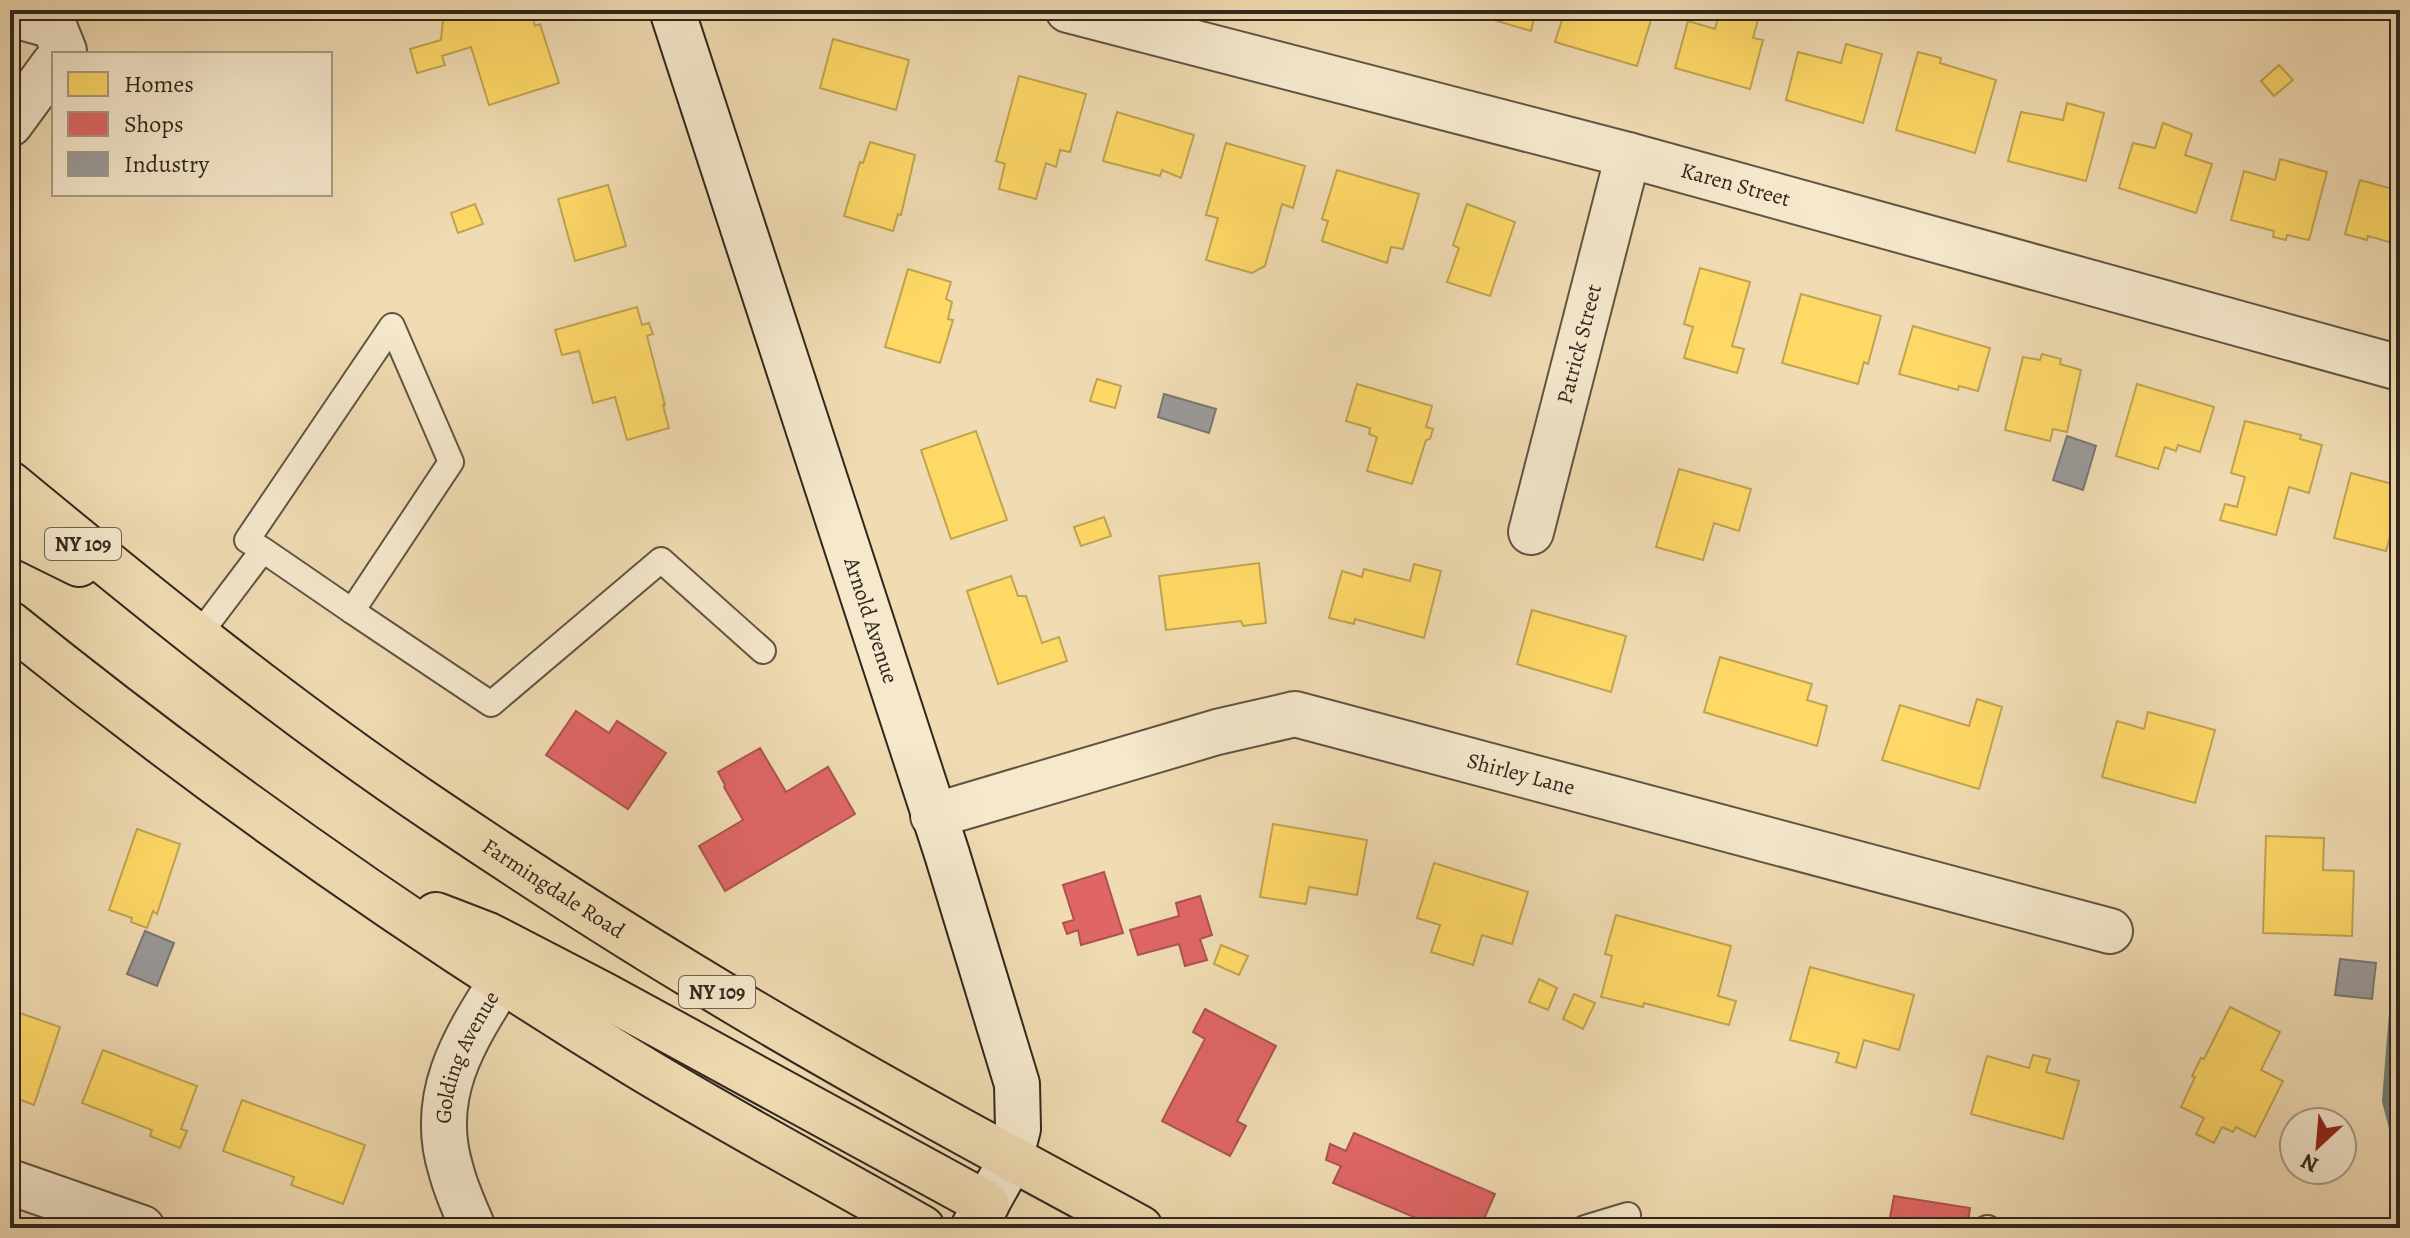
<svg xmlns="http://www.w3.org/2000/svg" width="2410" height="1238" viewBox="0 0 2410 1238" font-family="Alegreya,serif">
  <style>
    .homes { fill: #ffd966; stroke: #c1a450; stroke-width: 2 }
    .shops { fill: #e06666; stroke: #ac5350; stroke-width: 2 }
    .industry { fill: #999; stroke: #7a7774; stroke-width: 2 }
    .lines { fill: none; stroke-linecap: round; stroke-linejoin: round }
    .stream { stroke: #708075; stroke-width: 12 }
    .lane-casing { stroke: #615443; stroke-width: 28 }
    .street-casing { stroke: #615443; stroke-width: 48 }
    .secondary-casing { stroke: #31271e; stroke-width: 48 }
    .primary-casing { stroke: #31271e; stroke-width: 48 }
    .lane { stroke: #f5e8cd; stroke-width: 24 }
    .street { stroke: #f5e8cd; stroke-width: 44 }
    .secondary { stroke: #f5e8cd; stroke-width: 44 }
    .primary { stroke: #f0dbb2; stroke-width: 44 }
    .labels { text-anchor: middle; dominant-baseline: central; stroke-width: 8; stroke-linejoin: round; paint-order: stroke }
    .shield { fill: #f5e8cd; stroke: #6c6152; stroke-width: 2 }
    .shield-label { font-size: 20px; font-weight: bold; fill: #31271e }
    .street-label { font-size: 22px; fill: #31271e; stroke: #f5e8cd }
  </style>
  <rect width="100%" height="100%" fill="#f0dbb2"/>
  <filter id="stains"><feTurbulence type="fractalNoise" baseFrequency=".0025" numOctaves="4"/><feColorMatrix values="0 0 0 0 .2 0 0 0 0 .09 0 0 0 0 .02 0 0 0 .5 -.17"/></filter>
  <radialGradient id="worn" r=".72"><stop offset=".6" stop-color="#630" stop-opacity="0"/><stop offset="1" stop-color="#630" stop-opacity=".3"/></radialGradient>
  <g class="homes">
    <path d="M444 10H530L535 26 540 24 559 83 489 105 471 47 442 56 445 65 417 73 410 49 441 40Z"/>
    <path d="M1460 10H1536L1531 31Z"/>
    <path d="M1565 10H1654L1637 66 1555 42Z"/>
    <path d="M1720 10H1737L1759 16 1753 38 1763 40 1750 89 1675 68 1688 21 1715 29Z"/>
    <path d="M2356 10H2394L2391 21Z"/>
    <path d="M833 39 909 60 896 110 820 88Z"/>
    <path d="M1846 44 1882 54 1863 123 1786 100 1798 52 1841 63Z"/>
    <path d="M1918 52 1941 58 1940 63 1996 80 1975 153 1896 130Z"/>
    <path d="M2279 65 2293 80 2274 96 2261 81Z"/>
    <path d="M1019 76 1086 94 1070 152 1060 150 1056 167 1046 163 1036 199 999 189 1005 164 996 161Z"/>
    <path d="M2067 103 2104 113 2086 181 2008 161 2021 112 2063 120Z"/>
    <path d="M1117 112 1194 135 1181 178 1162 170 1160 176 1103 161Z"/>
    <path d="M2163 123 2192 134 2185 155 2212 164 2196 213 2119 188 2133 143 2155 148Z"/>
    <path d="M870 142 915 155 901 215 898 214 893 231 844 216 860 162 863 163Z"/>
    <path d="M1226 143 1305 166 1293 208 1282 204 1265 266 1252 273 1206 260 1218 218 1206 215Z"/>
    <path d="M2280 159 2327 172 2309 240 2287 235 2286 240 2273 237 2274 231 2231 220 2244 171 2275 180Z"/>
    <path d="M1337 170 1419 194 1403 249 1391 247 1387 263 1322 241 1328 221 1322 219Z"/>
    <path d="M2360 180 2400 191V245L2368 236 2367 240 2345 234Z"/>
    <path d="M608 185 626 246 575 261 558 199Z"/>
    <path d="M475 204 483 224 458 233 451 213Z"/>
    <path d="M1467 204 1515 222 1490 296 1447 282 1459 248 1453 245Z"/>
    <path d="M1700 268 1750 282 1732 346 1744 349 1737 373 1684 358 1693 327 1684 324Z"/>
    <path d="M908 269 951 282 946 299 952 302 948 319 953 320 940 363 885 347Z"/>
    <path d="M1801 294 1881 316 1868 364 1864 362 1858 384 1782 363Z"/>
    <path d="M637 307 642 325 649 323 653 334 647 336 665 405H663L669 428 627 440 615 397 593 403 579 351 562 355 555 330Z"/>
    <path d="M1913 326 1990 348 1978 391 1959 386 1958 390 1899 374Z"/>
    <path d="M2042 354 2061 359 2060 364 2081 370 2067 432 2053 429 2050 441 2005 430 2023 357 2040 360Z"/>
    <path d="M1097 379 1121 386 1115 408 1090 401Z"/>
    <path d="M1357 384 1432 406 1426 427 1433 429 1430 439 1426 440 1412 484 1367 471 1377 437 1369 434 1370 428 1346 421Z"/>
    <path d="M2137 384 2214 407 2200 452 2178 445 2176 451 2165 447 2158 469 2116 456Z"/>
    <path d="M2245 421 2301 435 2300 439 2322 445 2309 493 2289 487 2276 535 2220 520 2225 504 2237 507 2245 477 2231 473Z"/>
    <path d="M976 431 1007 520 951 539 921 450Z"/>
    <path d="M1679 469 1751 489 1739 531 1714 523 1703 560 1656 547Z"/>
    <path d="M2351 473 2400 486V535L2391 533 2386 551 2334 538Z"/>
    <path d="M1104 517 1111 536 1081 546 1074 527Z"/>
    <path d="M1259 563 1266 623 1243 626 1241 621 1166 630 1159 576Z"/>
    <path d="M1414 564 1441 571 1424 638 1355 619 1354 624 1329 618 1342 571 1362 577 1364 569 1410 581Z"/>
    <path d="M1011 576 1018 596H1026L1042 643 1059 637 1067 661 998 684 967 591Z"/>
    <path d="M1532 610 1626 636 1611 692 1517 664Z"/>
    <path d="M1720 657 1812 684 1807 700 1827 706 1817 746 1704 712Z"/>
    <path d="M1977 699 2002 707 1979 789 1882 760 1900 705 1969 726Z"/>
    <path d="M2148 712 2215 730 2195 803 2102 777 2117 721 2144 729Z"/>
    <path d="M1273 824 1367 840 1357 895 1309 887 1306 904 1260 897Z"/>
    <path d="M137 829 180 844 157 914 153 911 147 928 131 922 132 918 109 910Z"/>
    <path d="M2266 836 2324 838 2323 870 2354 871 2352 936 2263 933Z"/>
    <path d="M1434 863 1528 892 1512 944 1482 935 1473 965 1431 952 1440 925 1417 918Z"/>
    <path d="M1616 915 1731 946 1718 996 1736 1001 1729 1025 1644 1003 1643 1007 1601 997 1612 956 1605 954Z"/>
    <path d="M1221 945 1248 956 1239 975 1214 964Z"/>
    <path d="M1810 967 1914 995 1899 1050 1864 1040 1856 1068 1836 1062 1839 1053 1790 1040Z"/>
    <path d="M1539 979 1557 988 1548 1010 1529 1002Z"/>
    <path d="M1574 994 1595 1003 1583 1029 1563 1019Z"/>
    <path d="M2230 1007 2280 1032 2261 1070 2283 1081 2255 1137 2236 1127 2233 1132 2222 1127 2214 1143 2196 1134 2204 1118 2181 1107 2195 1077 2192 1076 2201 1058 2204 1059Z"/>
    <path d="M17 1012 60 1027 34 1105 10 1096V1029Z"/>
    <path d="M103 1050 197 1086 181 1129 187 1131 180 1148 150 1136 152 1130 82 1103Z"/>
    <path d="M2033 1055 2050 1059 2046 1072 2079 1081 2063 1139 1971 1114 1987 1056 2029 1068Z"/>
    <path d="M242 1100 365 1145 343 1204 291 1185 294 1177 223 1151Z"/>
  </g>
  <g class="shops">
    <path d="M576 711 609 733 617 721 666 753 628 809 546 755Z"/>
    <path d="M760 748 786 792 828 767 855 814 725 891 699 846 743 820 724 787 725 785 718 772Z"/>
    <path d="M1104 872 1123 933 1081 945 1078 930 1067 934 1063 923 1074 920 1063 885Z"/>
    <path d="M1200 896 1212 935 1200 939 1207 960 1185 966 1179 944 1138 955 1130 930 1179 916 1176 903Z"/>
    <path d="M1205 1009 1276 1046 1237 1121 1246 1126 1230 1156 1162 1121 1205 1039 1193 1032Z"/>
    <path d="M1354 1133 1495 1194 1480 1228H1440L1333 1183 1341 1166 1326 1160 1330 1144 1346 1151Z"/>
    <path d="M1894 1196 1970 1208 1967 1228H1888Z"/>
    <path d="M1670 1221 1673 1228H1652Z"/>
  </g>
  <g class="industry">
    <path d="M1164 394 1216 409 1209 433 1158 417Z"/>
    <path d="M2067 436 2096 446 2083 490 2053 480Z"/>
    <path d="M145 931 174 943 157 986 127 974Z"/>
    <path d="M2340 959 2376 963 2372 999 2335 995Z"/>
  </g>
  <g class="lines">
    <path class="stream" d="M2400 951 2388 1101 2400 1147"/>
    <g class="lane-casing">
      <g id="lane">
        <path d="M352 611 491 704 661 560 763 651"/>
        <path d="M198 636 263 550 352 611 451 462 392 326 247 540 263 550"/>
        <path d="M1585 1228 1628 1215"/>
        <path d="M1987 1228H1988"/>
      </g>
    </g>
    <g class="street-casing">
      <g id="street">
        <path id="s1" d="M1068 10 1628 155 2400 368"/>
        <path d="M10 14 54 26 64 51 61 54"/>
        <path d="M10 124 54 64"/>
        <path id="s2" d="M1531 532 1628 155"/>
        <path id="s3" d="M933 816 1217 732 1295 714 2110 931"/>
        <path d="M10 1182 142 1228"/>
        <path id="s4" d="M473 1228C465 1209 456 1190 451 1170 428 1096 464 1040 502 980"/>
      </g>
    </g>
    <g class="secondary-casing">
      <g id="secondary">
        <path id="s5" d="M672 10 947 854 1017 1084 1018 1129 1014 1144 1005 1171 973 1228"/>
      </g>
    </g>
    <g class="primary-casing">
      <g id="primary">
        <path id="s6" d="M10 484C148 598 288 712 437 812 520 868 603 922 689 974 836 1064 988 1146 1140 1228"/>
        <path d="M10 530 79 564"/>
        <path d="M10 624C208 784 416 930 633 1063 728 1121 826 1173 922 1228"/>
        <path d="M436 915 488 935 604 995 987 1204"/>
      </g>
    </g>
    <use href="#lane" class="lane"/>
    <use href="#street" class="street"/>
    <use href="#secondary" class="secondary"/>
    <use href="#primary" class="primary"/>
  </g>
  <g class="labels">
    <g class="shield">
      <rect x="45" y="528" width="76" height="32" rx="6"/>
      <rect x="679" y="976" width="76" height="32" rx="6"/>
    </g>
    <g class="shield-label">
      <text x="83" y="544">NY 109</text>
      <text x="717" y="992">NY 109</text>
    </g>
    <g class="street-label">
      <text stroke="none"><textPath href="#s1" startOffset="690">Karen Street</textPath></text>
      <text stroke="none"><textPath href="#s2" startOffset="194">Patrick Street</textPath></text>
      <text stroke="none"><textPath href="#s5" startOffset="642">Arnold Avenue</textPath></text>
      <text stroke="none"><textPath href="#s3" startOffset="610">Shirley Lane</textPath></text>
      <text stroke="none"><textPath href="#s6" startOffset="678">Farmingdale Road</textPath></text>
      <text stroke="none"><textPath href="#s4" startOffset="180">Golding Avenue</textPath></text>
    </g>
  </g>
  <rect width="2410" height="1238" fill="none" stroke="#f0dbb2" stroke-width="40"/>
  <rect x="12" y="12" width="2386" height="1214" fill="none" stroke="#31271e" stroke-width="4"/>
  <rect x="20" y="20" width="2370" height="1198" fill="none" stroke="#31271e" stroke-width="2"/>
  <rect x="52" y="52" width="280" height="144" fill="#f5e8cd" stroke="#a79b87" stroke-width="2"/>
  <rect x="68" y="72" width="40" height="24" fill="#ffd966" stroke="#a79b87" stroke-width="2"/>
  <text x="124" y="92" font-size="24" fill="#31271e">Homes</text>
  <rect x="68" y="112" width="40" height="24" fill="#e06666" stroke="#a79b87" stroke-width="2"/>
  <text x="124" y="132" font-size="24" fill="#31271e">Shops</text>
  <rect x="68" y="152" width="40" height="24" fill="#999999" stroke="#a79b87" stroke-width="2"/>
  <text x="124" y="172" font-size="24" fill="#31271e">Industry</text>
  <g transform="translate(2318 1146) rotate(206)"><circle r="38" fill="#f5e8cd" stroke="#a79b87" stroke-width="2"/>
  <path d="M0-6L14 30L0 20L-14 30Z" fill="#8f2418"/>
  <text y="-12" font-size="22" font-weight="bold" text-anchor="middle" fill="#31271e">N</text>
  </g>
  <rect width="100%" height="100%" filter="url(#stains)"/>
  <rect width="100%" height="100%" fill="url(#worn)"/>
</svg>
